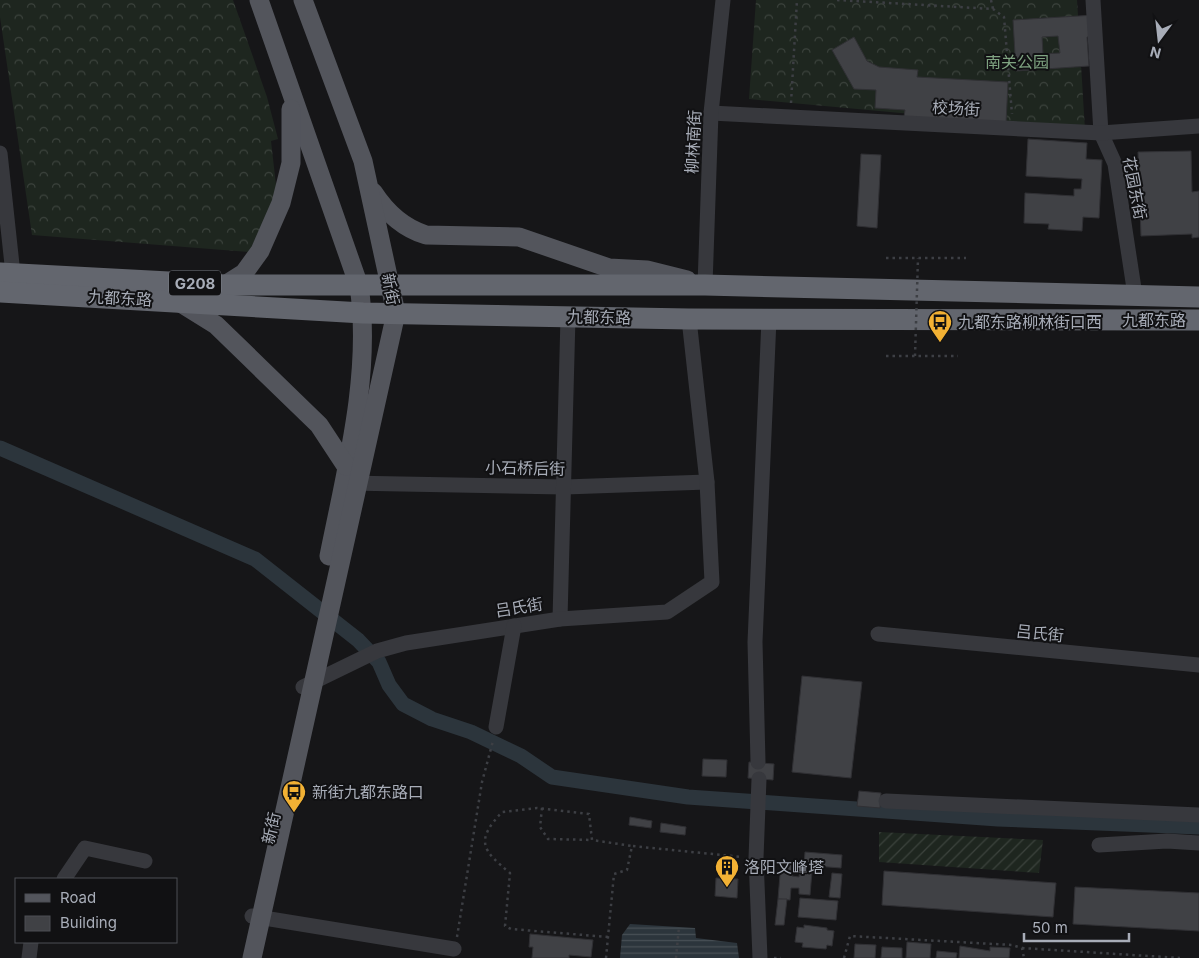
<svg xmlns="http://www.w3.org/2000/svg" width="1199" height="958" viewBox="0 0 1199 958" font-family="Inter,'Noto Sans SC',sans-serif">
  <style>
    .forest { fill: url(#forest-crowns) }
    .garden { fill: url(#garden-furrows) }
    .water { fill: url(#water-rules) }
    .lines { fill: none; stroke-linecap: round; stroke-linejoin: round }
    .canal { stroke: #2c353c; stroke-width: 15 }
    .building { fill: #404145; stroke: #303034; fill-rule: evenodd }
    .path { stroke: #3d3f44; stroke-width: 2.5; stroke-dasharray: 2.5 4; stroke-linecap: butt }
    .minor { stroke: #37383d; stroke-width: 15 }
    .major { stroke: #53555c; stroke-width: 19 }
    .highway { stroke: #63666e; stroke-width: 21 }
    .path-bridge { stroke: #3d3f44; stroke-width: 2.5; stroke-dasharray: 2.5 4; stroke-linecap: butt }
    .labels { text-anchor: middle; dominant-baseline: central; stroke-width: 4; stroke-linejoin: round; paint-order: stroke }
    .shield { fill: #111113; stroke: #7b7e86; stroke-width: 1 }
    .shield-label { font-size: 15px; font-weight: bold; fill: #a8adb8 }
    .park-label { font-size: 16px; fill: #7fa381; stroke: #111113 }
    .street-label { font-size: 16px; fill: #a8adb8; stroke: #111113 }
    .poi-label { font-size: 16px; fill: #a8adb8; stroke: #111113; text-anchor: start }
  </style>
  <defs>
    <pattern id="forest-crowns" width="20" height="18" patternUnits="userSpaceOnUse" patternTransform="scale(1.25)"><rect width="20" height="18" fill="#1e261f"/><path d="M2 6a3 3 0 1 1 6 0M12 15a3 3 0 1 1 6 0" fill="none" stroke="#3c433d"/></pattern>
    <pattern id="garden-furrows" width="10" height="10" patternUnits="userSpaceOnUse" patternTransform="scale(1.25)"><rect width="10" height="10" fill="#1e261f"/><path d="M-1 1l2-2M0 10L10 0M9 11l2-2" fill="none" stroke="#3c433d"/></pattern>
    <pattern id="water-rules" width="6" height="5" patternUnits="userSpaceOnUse" patternTransform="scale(1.25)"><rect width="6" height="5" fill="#2c353c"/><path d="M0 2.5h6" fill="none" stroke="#485056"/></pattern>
  </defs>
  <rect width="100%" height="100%" fill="#161618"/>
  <g class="forest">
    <path d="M0 0H233L267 97 278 139 271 141 277 194 249 252 32 235 0 17Z"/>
    <path d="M756 0H1077L1085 130 749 99Z"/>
  </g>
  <path class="garden" d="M879 832 1043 840 1039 873 879 862Z"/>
  <path class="water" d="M630 924 695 928 696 938 737 943 739 958H620L622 935Z"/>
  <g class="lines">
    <path class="canal" d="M0 448 255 559 358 640 379 662 389 685 403 704 432 719 471 732 521 756 552 777 688 797 998 819 1199 827"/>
  </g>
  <g class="building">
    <path d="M1095 15 1097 36 1087 37 1089 66 1016 71 1013 20ZM1058 36 1060 53 1043 54 1042 37Z"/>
    <path d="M854 37 867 61 879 67 918 70 917 77 1008 82 1006 123 904 117 905 110 875 108 876 90 854 89 832 50Z"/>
    <path d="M1028 139 1087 143 1086 159 1102 160 1099 218 1083 217 1082 231 1048 229 1049 224 1024 223 1025 193 1074 196V189H1081L1082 179 1026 176Z"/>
    <path d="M1191 151 1192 192 1199 191V237L1192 238V234L1141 236 1138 152Z"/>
    <path d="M861 154 881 155 877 228 857 226Z"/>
    <path d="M802 676 862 682 851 778 792 772Z"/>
    <path d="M703 759 727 760 726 777 702 776Z"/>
    <path d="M749 762 774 764 773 780 748 778Z"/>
    <path d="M859 791 881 793 880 808 857 806Z"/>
    <path d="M630 817 652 821 651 828 629 825Z"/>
    <path d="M661 823 686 827 685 835 660 832Z"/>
    <path d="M805 852 842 855 841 868 804 865Z"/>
    <path d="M781 863 793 864 792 876 799 877 800 869 812 871 810 895 799 894V888H791L790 900 778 899Z"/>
    <path d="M884 871 1056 883 1053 917 882 905Z"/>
    <path d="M832 873 842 874 840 898 829 897Z"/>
    <path d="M716 878 738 879 737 898 715 896Z"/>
    <path d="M1075 887 1199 893V931L1073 924Z"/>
    <path d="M800 898 838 901 836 920 798 917Z"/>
    <path d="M778 899H787L784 925H775Z"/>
    <path d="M804 925 827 928V930L834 931 832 946 827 945 826 949 802 947 803 943 795 942 797 927 804 928Z"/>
    <path d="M530 934 593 940 591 957 569 955V958H532L533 947H529Z"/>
    <path d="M907 942 931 944 930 958H906Z"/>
    <path d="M855 944 876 945 875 958H854Z"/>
    <path d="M960 946 990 951V947L1010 948 1009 958H959Z"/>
    <path d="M882 947 902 948V958H881Z"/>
    <path d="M937 951 957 953 956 958H936Z"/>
  </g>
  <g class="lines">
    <g class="path">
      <path d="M837 0 993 9 1004 17 1012 114"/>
      <path d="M991 0 993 9"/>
      <path d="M791 103 797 0"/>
      <path d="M886 258H966"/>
      <path d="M886 356H958"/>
      <path d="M542 808 540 827 548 839 592 840"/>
      <path d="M457 937 482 782 493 741"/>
      <path d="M608 937 511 929 505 926 510 873C482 850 475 841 502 812L537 808 589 814 592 840 632 846"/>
      <path d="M1022 948 1180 958"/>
      <path d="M606 958 614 874 627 870 632 846 742 857"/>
      <path d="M676 958 679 927"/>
      <path d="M774 958H781"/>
      <path d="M844 958 850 936 1012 945 1022 948 1024 958"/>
    </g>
    <g class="minor">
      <path d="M1093 0 1101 133 1115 164 1135 295"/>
      <path d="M711 113 1101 133 1199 126"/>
      <path d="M0 153 13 274"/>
      <path d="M705 285 711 113 723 0"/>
      <path d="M348 483 565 487 707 482"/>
      <path d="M560 619 568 317"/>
      <path d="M878 634 1199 665"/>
      <path d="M303 687 377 651 406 643 560 619 667 612 712 582 707 482 689 319"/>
      <path d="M496 727 514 626"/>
      <path d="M758 762 755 642 769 319"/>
      <path d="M759 779 756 858 760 958"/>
      <path d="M886 801 1199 815"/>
      <path d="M1099 845 1167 841 1199 843"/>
      <path d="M64 879 85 848 145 861"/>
      <path d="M252 916 454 949"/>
      <path d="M29 958 31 942"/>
    </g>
    <g class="major">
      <path d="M259 0 359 286C372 372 346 471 329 556"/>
      <path d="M373 192C386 212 403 228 426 235L519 237 609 268 647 270 687 280"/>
      <path d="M225 285 244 273 260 251 281 203 291 163V109"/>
      <path d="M179 302 216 325 319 425 346 466"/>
      <path d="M252 958 396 313 363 161 303 0"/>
    </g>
    <g class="highway">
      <path d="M0 273 225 285H705L1199 297"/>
      <path d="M0 292 363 313 689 319 1199 320"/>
    </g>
    <path class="path-bridge" d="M915 356 918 258"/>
  </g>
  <defs>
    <g id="bus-pin" transform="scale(1.25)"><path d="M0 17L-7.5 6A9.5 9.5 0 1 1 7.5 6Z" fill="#f2b134" stroke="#111113"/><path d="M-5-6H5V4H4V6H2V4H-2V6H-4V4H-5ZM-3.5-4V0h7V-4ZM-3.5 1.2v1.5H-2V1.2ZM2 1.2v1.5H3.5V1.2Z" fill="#111"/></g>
    <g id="building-pin" transform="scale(1.25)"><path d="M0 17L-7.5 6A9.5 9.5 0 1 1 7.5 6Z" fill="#f2b134" stroke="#111113"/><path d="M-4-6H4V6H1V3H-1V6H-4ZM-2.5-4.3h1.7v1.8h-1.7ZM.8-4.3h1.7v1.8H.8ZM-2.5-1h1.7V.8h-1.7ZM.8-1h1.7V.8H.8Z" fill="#111"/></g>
  </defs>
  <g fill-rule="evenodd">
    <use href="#bus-pin" x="940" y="322"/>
    <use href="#bus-pin" x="294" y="792"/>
    <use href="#building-pin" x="727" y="867"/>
  </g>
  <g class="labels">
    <rect class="shield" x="169" y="270.5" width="52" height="25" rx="4"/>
    <g class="shield-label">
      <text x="195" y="283">G208</text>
    </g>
    <g class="park-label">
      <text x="1017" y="62">南关公园</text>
    </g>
    <g class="street-label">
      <text transform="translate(956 108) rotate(3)">校场街</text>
      <text transform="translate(693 142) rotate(-87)">柳林南街</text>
      <text transform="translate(1135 188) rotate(79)">花园东街</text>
      <text transform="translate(391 289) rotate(79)">新街</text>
      <text transform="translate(120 298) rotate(3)">九都东路</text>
      <text transform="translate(599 317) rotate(1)">九都东路</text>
      <text x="1154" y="320">九都东路</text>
      <text transform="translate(525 468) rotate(1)">小石桥后街</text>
      <text transform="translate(519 607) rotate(-9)">吕氏街</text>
      <text transform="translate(1040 633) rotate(6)">吕氏街</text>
      <text transform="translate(271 828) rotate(-77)">新街</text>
    </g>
    <g class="poi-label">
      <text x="958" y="322">九都东路柳林街口西</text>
      <text x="312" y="792">新街九都东路口</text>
      <text x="744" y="867">洛阳文峰塔</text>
    </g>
  </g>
  <rect x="15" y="878" width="162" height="65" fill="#111113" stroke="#4d4f55"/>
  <rect x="25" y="894" width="25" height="8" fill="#53555c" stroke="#4d4f55"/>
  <text x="60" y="903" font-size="15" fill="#a8adb8">Road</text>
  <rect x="25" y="916" width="25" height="15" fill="#404145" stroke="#4d4f55"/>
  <text x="60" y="928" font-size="15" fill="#a8adb8">Building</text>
  <g transform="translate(1159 40) rotate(195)" stroke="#111113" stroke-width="4" paint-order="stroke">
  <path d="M0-4L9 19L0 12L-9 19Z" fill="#a8adb8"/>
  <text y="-8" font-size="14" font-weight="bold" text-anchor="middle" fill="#a8adb8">N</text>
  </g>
  <path d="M1024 933v8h105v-8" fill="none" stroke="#a8adb8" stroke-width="2.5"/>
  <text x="1032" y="933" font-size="15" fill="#a8adb8" stroke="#111113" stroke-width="4" paint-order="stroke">50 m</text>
</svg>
